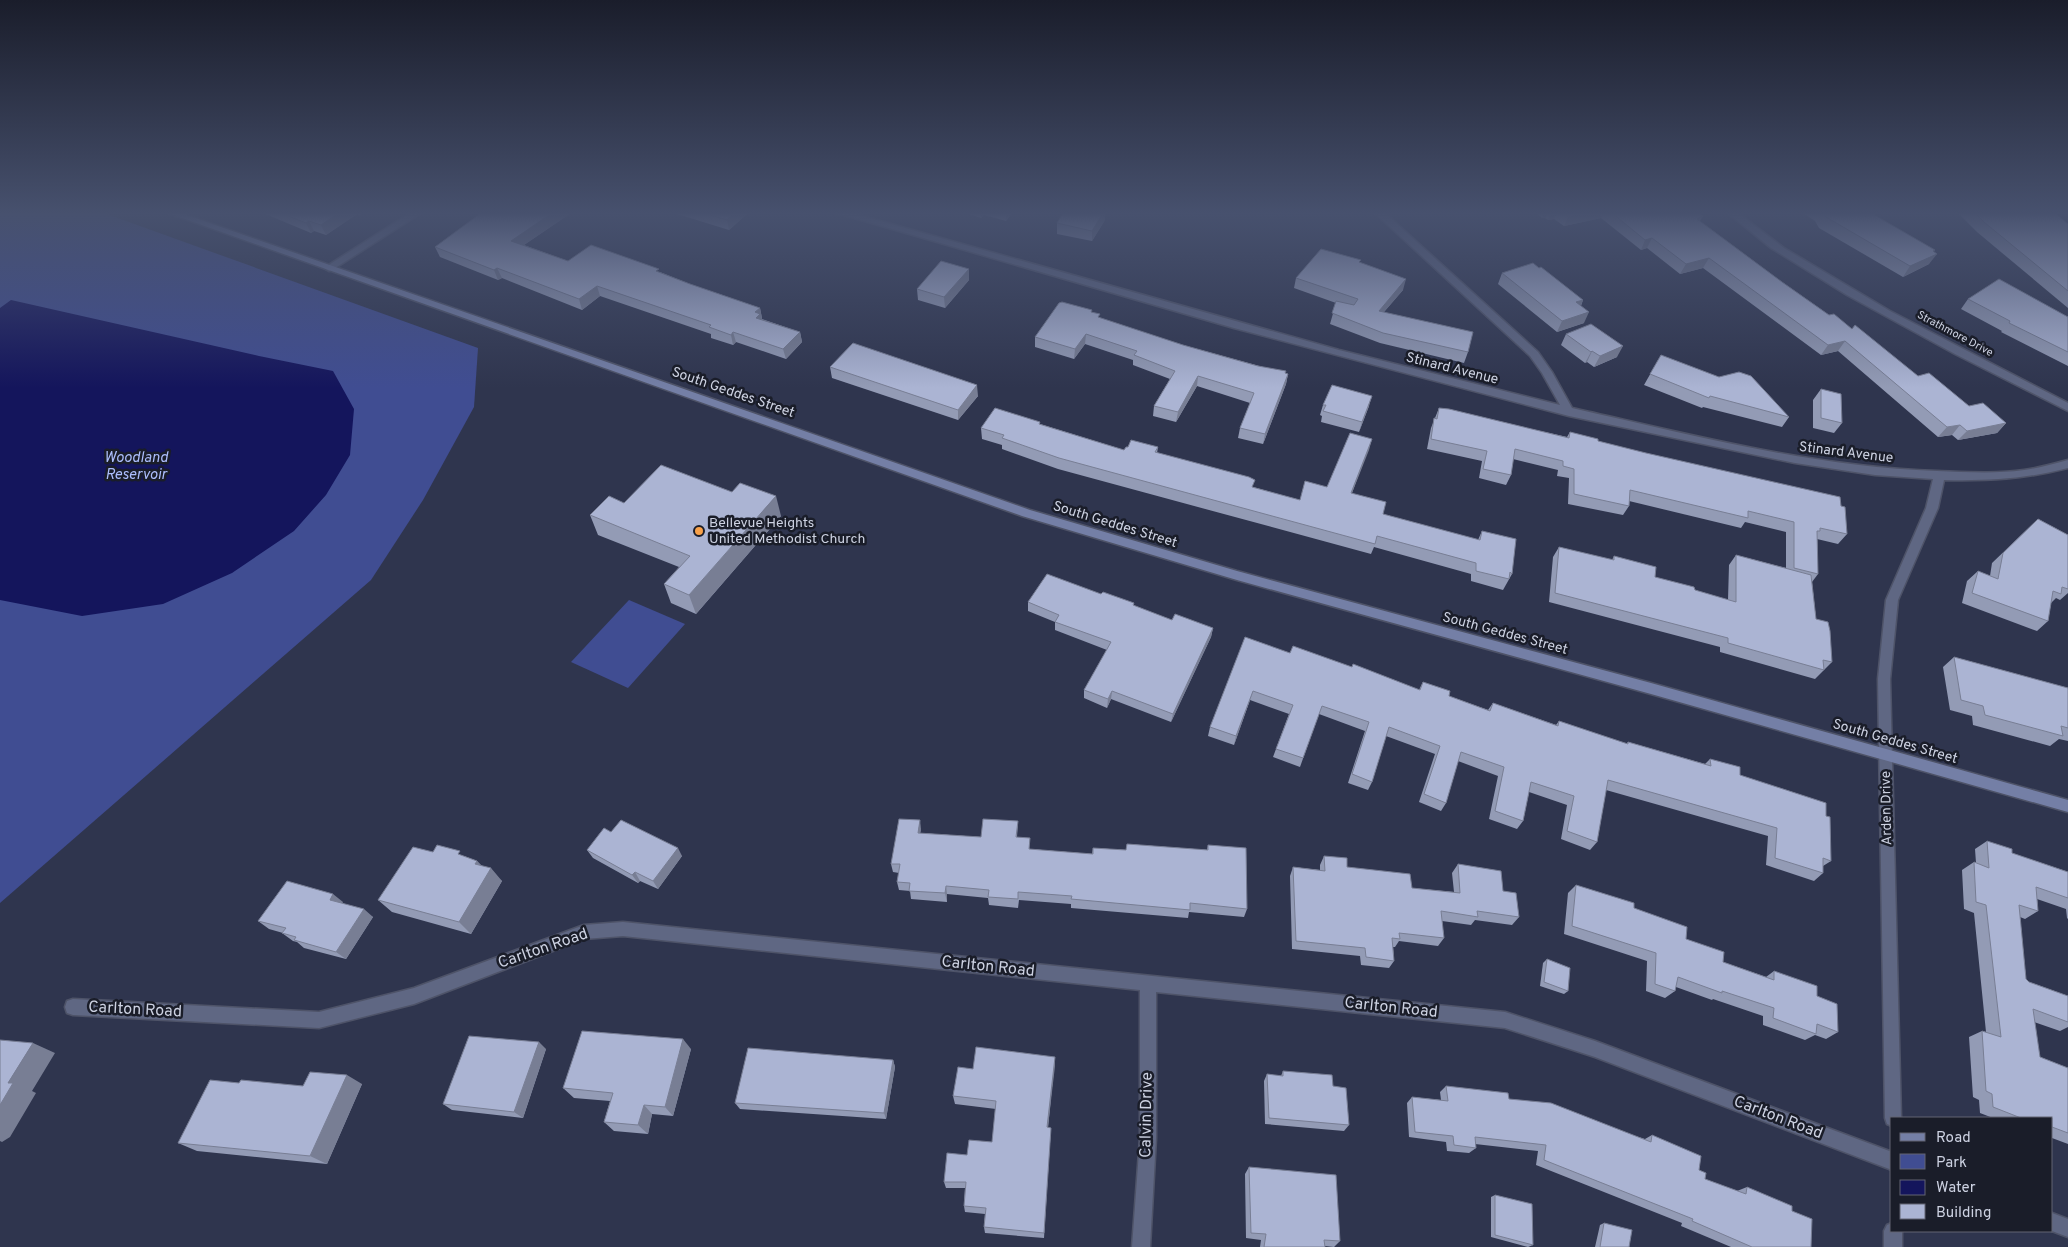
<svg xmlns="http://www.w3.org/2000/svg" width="2068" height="1247" viewBox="0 0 2068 1247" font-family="Overpass,sans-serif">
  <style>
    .green { fill: #404d92 }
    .water { fill: #14155c }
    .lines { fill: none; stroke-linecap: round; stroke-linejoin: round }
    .street-casing { stroke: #4e5368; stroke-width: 3 }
    .secondary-casing { stroke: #4e5368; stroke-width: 3 }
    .street { fill: #5f6783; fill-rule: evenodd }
    .secondary { fill: #747fa6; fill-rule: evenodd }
    .wall { fill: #939bb5 }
    .shaded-wall { fill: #787e94 }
    .building { fill: #abb4d3; stroke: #787e94 }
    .poi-dot { fill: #f8a14a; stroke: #1a1d29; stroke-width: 2 }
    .labels { text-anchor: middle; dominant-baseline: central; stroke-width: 5; stroke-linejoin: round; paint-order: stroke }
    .far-street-label { font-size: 11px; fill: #cdd2e2; stroke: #1a1d29 }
    .street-label { font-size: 14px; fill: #cdd2e2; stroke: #1a1d29 }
    .poi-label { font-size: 14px; fill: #cdd2e2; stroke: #1a1d29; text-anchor: start }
    .water-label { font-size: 15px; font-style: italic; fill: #acbdfc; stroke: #1a1d29 }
    .near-street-label { font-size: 16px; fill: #cdd2e2; stroke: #1a1d29 }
  </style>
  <rect width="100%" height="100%" fill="#2f354e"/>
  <g class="green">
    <path d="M0 213H104L478 348 474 407 423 500 371 580 0 903Z"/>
    <path d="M629 600 685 624 628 688 571 662Z"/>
  </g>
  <path class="water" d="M11 300 259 356 333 371 354 409 350 455 326 495 294 531 232 573 163 604 82 616 0 600V308Z"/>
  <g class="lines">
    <g class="street-casing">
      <g id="street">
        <path d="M410 213H421L332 270 329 271 324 268Z"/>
        <path d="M837 213H852L1339 350 1560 405 1542 373 1530 356 1375 213H1385L1538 352 1552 372 1572 408C1692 435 1813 467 1937 471 1966 472 1995 474 2024 470 2039 468 2053 464 2068 460V468C2025 479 1988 481 1944 480L1938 508 1898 600 1890 679 1901 1118H1892V1126L1887 1124 1885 1118 1878 679 1886 600 1926 508 1933 479 1875 475 1795 463 1569 416 1234 328Z"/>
        <path d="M1728 213H1738L1784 248 1890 311 2068 403V411L1955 354 1847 295 1771 248Z"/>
        <path d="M623 922 1505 1012 1595 1041 1892 1152V1170L1595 1057 1505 1028 1156 992V1138L1150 1247H1132L1140 1138V990L623 936 584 939 414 1004 319 1028 73 1015 67 1013 65 1007 67 1001 73 999 319 1012 414 988 584 925Z"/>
        <path d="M2052 1213 2068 1219V1237L2052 1231Z"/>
        <path d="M1892 1223V1231H1902V1247H1884V1231L1887 1225Z"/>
      </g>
    </g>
    <g class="secondary-casing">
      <path id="secondary" d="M168 213H181L1030 510 1237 571 1651 683 2068 800V812L1651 694 1237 580 1022 516Z"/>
    </g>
    <use href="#street" class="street"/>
    <use href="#secondary" class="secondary"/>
  </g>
  <g class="wall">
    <path d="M263 213H362L360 215 357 214 326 235 314 231 311 233Z"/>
    <path d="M481 213H571L524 245 568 261 660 272 690 284 760 308 762 318V319L800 332 802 342 786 359 736 342 733 345 711 338V334L600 296 582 310 502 278 498 280 440 257 435 247Z"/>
    <path d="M674 213H748L729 230Z"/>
    <path d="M965 213H1012L1006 221 984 215 981 218Z"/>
    <path d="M1063 213H1105V220L1092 241 1057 234V223Z"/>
    <path d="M1536 213H1697L1703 216 1700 221 1782 282 1829 315 1852 329 1918 376 1969 406 2006 423 1997 433 1958 440 1952 435 1938 437 1838 351 1821 355 1703 268 1680 274 1647 248 1641 250 1601 218 1564 226 1554 219 1548 220 1545 218H1542Z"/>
    <path d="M1803 213H1861L1864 215 1865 213H1871L1933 252 1929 264 1903 277 1819 228 1815 221Z"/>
    <path d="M1958 213H2055L2068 224V308L1977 232Z"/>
    <path d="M1360 263 1403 290 1384 312 1468 352 1464 363 1380 343 1330 324 1336 303 1294 288 1296 278Z"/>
    <path d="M969 269V280L945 308 918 300 917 289Z"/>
    <path d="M1502 273 1583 300 1581 306 1584 323 1557 332 1498 284Z"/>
    <path d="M1968 299 2068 317V366L2001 332 2002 331 1961 309Z"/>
    <path d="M1092 312 1099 318 1183 345 1288 374 1286 384 1263 444 1238 438 1240 428 1250 403 1197 386 1176 422 1153 416 1154 406 1170 379 1133 365V360L1085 344 1074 359 1035 347V337Z"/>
    <path d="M1566 334 1617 357 1594 367 1587 362 1585 363 1561 345Z"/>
    <path d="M1661 355 1789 417 1782 427 1703 407 1702 408 1644 385Z"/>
    <path d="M830 367 978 396 958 420 832 378Z"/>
    <path d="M1821 389 1842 423 1834 433 1813 428V400Z"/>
    <path d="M1323 405 1369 406 1359 432 1321 422 1322 416 1320 415Z"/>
    <path d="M1439 408 1567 437 1570 432 1598 441 1841 506 1847 534 1838 544 1817 539 1818 574 1812 582 1816 619 1832 662 1815 679 1720 652V647L1549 602 1553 557 1559 547 1612 560 1614 556 1655 577 1695 590 1728 600 1729 565 1736 555 1786 568V532L1745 522 1741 528 1629 501V506L1623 515 1568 504 1569 478 1557 476 1558 470 1513 459 1511 475 1506 485 1479 478 1482 461 1427 449 1431 428Z"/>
    <path d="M1040 422V424L1124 450 1158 447 1157 453 1253 487 1300 500 1327 487 1372 439 1352 493 1383 514 1478 540 1482 531 1512 574 1503 590 1471 581V574L1374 547 1371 554 1058 469 1002 449V445L982 439 981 428Z"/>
    <path d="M624 503 781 516 696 614 671 603 664 584 679 567 598 535 590 515Z"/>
    <path d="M2038 519 2068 535V593L2060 600 2056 598 2051 603 2048 621 2037 631 1962 603 1967 581 1978 571 1990 576 1992 563Z"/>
    <path d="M1101 594 1134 603V606L1172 620 1213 628 1211 637 1171 722 1111 699 1107 708 1084 698V690L1107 650 1055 630V622L1028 611V602Z"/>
    <path d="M1290 653 1352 667 1419 690 1423 682 1449 696 1488 710 1493 703 1556 725 1559 721 1626 744 1628 742 1705 764 1710 759 1740 775 1826 816 1831 861 1823 866V873L1814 881 1766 865 1768 836 1606 790 1597 842 1590 850 1561 839 1567 805 1529 792 1523 821 1517 829 1489 819 1498 776 1458 761 1446 803 1441 811 1419 802 1435 754 1386 736 1372 782 1368 790 1348 783 1365 731 1319 714 1300 767 1273 757 1289 714 1250 700 1234 745 1208 736 1210 727Z"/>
    <path d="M1954 657 2068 688V741L2059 739 2050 746 1973 725 1972 716 1950 710 1943 667Z"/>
    <path d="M1018 821 1017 837 1030 849 1092 854 1093 848 1126 850 1127 844 1207 850 1208 845 1247 909 1244 917 1189 912 1188 918 1071 908V904L1019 900 1018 908 989 905 988 898 947 894V902L911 899 910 891 899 890 897 882 899 873 893 872 891 864 921 829 920 833 981 837Z"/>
    <path d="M611 832 682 856 658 889 640 881 638 883 593 858 587 850Z"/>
    <path d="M1987 841 2012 853 2068 872V919L2067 918 2066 909 2037 899 2038 911 2025 919 2020 917 2026 979 2029 982 2068 996V1027L2060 1031 2034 1022 2040 1057 2068 1068V1144L2052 1138V1118H1993L1980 1113 1979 1100 1973 1097 1969 1037 1982 1031 1986 1032 1974 913 1964 909 1962 870 1974 862 1976 863 1975 849Z"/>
    <path d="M433 852 464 856 477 861 482 866 502 881 471 934 392 912 378 900Z"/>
    <path d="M1324 856 1347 867 1412 888 1454 892 1452 873 1458 864 1503 891 1519 917 1512 925 1475 920 1471 925 1442 921 1444 938 1438 946 1399 941 1395 947H1393L1394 961 1389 968 1361 965 1360 956 1292 949 1290 876 1293 867 1320 870V865Z"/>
    <path d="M1576 885 1634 908 1686 939 1723 962 1766 977 1774 971 1817 996 1838 1032 1826 1039 1815 1035 1805 1040 1763 1025V1016L1713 999 1712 1000 1676 987 1675 991 1665 998 1646 991 1647 961 1564 934 1568 893Z"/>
    <path d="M343 902 342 903 373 917 346 959 304 948 297 942 293 941 282 933H283L269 929 258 921Z"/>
    <path d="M1547 959 1568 991 1564 994 1540 986 1543 963Z"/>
    <path d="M546 1049 523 1118 452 1110 443 1104Z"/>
    <path d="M691 1049 673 1116 652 1114 648 1134 614 1131 604 1122 610 1101 574 1098 563 1088Z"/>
    <path d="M1055 1057 1048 1128H1051L1044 1238 985 1233 984 1227 985 1214 965 1212 964 1206 965 1188H946L944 1182 967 1155 992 1142 996 1109 955 1104 953 1096 973 1069Z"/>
    <path d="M893 1060 895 1067 886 1119 740 1109 735 1103Z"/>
    <path d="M1283 1071 1333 1086 1349 1125 1344 1131 1265 1124 1264 1081 1267 1074 1281 1076Z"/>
    <path d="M239 1083 303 1086 362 1084 327 1164 197 1151 178 1143Z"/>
    <path d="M1446 1086 1509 1099 1645 1139 1652 1135 1699 1170 1705 1179 1737 1191 1747 1187 1792 1211 1811 1247H1731L1681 1226 1682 1223 1536 1165 1538 1151 1475 1144 1476 1148 1469 1153 1447 1151 1446 1142 1409 1137 1407 1103 1412 1097 1441 1100 1440 1092Z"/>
    <path d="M1249 1167 1340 1241 1334 1247 1325 1246V1247H1260L1261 1240 1246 1238 1245 1174Z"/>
    <path d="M1495 1195 1533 1245 1528 1247 1491 1237V1197Z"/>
    <path d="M1604 1223 1629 1247H1595L1600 1225Z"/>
  </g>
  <g class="shaded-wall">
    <path d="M339 213H357V214L326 235 321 225Z"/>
    <path d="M552 213H571L515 251 511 241Z"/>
    <path d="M734 213H748L729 230 727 220Z"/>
    <path d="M981 213H984V215L981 218Z"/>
    <path d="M1006 213H1012L1006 221Z"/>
    <path d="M1103 213H1105V220L1092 241V231Z"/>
    <path d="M1544 213H1547L1545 218H1542Z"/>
    <path d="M1551 213H1557L1554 219 1548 220Z"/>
    <path d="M1582 213H1602L1601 218 1564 226 1568 217Z"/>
    <path d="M309 221 314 231 311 233 306 223Z"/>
    <path d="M1652 238 1647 248 1641 250 1645 240Z"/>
    <path d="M1935 250 1930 257 1937 254 1929 264 1903 277 1910 266Z"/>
    <path d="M1709 258 1703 268 1680 274 1686 264Z"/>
    <path d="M497 268 502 278 498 280 494 270Z"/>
    <path d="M969 269V280L945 308 944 297Z"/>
    <path d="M1406 279 1403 290 1376 321 1379 311Z"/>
    <path d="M597 286 600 296 582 310 579 299Z"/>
    <path d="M1583 300 1579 310 1576 302Z"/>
    <path d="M760 308 763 324 759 328 755 312Z"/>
    <path d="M1589 312 1584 323 1557 332 1562 321Z"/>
    <path d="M733 332 736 342 733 345 731 335Z"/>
    <path d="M800 332 802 342 786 359 783 349Z"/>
    <path d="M1086 334 1085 344 1074 359 1075 349Z"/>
    <path d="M1845 341 1838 351 1821 355 1828 345Z"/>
    <path d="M1623 346 1617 357 1594 367 1600 356Z"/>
    <path d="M1592 351 1587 362 1585 363 1591 352Z"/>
    <path d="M1288 374 1286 384 1263 444 1265 434Z"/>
    <path d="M1198 376 1197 386 1176 422 1178 412Z"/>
    <path d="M977 385 978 396 958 420V410Z"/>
    <path d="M1372 396 1369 406 1359 432 1362 422Z"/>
    <path d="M2006 423 1997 433 1958 440 1967 431Z"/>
    <path d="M1960 425 1952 435 1938 437 1947 427Z"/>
    <path d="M1372 439 1369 450 1348 503 1351 493Z"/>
    <path d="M776 496 781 516 696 614 689 595Z"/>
    <path d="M1213 628 1211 637 1171 722 1173 714Z"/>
    <path d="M1112 691 1111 699 1107 708 1108 699Z"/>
    <path d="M1253 691 1250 700 1234 745 1236 736Z"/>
    <path d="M920 820 921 829 919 841 918 833Z"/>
    <path d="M678 848 682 856 658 889 653 881Z"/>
    <path d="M477 861 488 873 491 868 502 881 471 934 459 922 475 864Z"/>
    <path d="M635 872 640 881 638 883 632 875Z"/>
    <path d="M946 886 947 894V902L945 893Z"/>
    <path d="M333 894 343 902 339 908 330 900Z"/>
    <path d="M364 909 373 917 346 959 336 952Z"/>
    <path d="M683 1039 691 1049 673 1116 665 1107Z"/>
    <path d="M539 1042 546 1049 523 1118 514 1112Z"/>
    <path d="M33 1043 55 1053 32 1091 36 1093 10 1137 2 1142 0 1141V1105L8 1083Z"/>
    <path d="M1055 1057V1066L1047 1135V1127Z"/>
    <path d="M893 1060 895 1067 886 1119 884 1113Z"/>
    <path d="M347 1075 362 1084 327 1164 310 1156Z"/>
    <path d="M644 1105 652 1114 648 1134 638 1125Z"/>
  </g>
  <g class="building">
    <path d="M281 213H339L321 225 309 221 306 223Z"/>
    <path d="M481 213H552L511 241 568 261 591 245 659 269 656 271 690 284 760 308 755 312 760 314 756 318 800 332 783 349 733 332 731 335 709 327 711 325 597 286 579 299 497 268 494 270 435 247Z"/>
    <path d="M704 213H734L727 220Z"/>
    <path d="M1063 213H1103L1092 231 1057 223Z"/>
    <path d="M1564 213H1582L1568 217Z"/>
    <path d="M1612 213H1697L1703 216 1697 219 1782 282 1829 315 1834 314 1852 329 1855 325 1918 376 1929 373 1969 406 1983 403 2006 423 1967 431 1960 425 1947 427 1845 341 1828 345 1709 258 1686 264 1652 238 1645 240Z"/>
    <path d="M1823 213H1861L1866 217 1867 213H1871L1935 250 1933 251 1937 254 1910 266 1826 217Z"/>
    <path d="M1975 213H2055L2068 224V291L1984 222Z"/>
    <path d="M1321 249 1361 260 1359 262 1406 279 1379 311 1473 332 1468 352 1383 333 1332 313 1336 301 1354 305 1358 299 1296 278Z"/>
    <path d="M941 261 969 269 944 297 917 289Z"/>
    <path d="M1533 263 1539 268 1541 267 1583 300 1576 302 1589 312 1562 321 1502 273Z"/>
    <path d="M1999 279 2068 317V352L2009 323 2010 321 1968 299Z"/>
    <path d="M1062 302 1092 310 1091 312 1100 314 1098 317 1183 345 1258 366 1286 371 1285 373 1288 374 1265 434 1240 428 1254 393 1198 376 1178 412 1154 406 1175 371 1134 355 1137 351 1086 334 1075 349 1035 337 1059 303Z"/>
    <path d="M1591 324 1623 346 1600 356 1592 351 1591 352 1566 334Z"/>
    <path d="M853 343 977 385 958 410 830 367Z"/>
    <path d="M1661 355 1719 377 1739 372 1751 376 1789 417 1710 396 1709 398 1650 374Z"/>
    <path d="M1332 385 1372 396 1362 422 1323 411 1326 405H1323Z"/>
    <path d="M1821 389 1841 394 1842 423 1821 418Z"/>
    <path d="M995 408 1040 422 1039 424 1124 450 1126 447H1128L1131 440 1158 447 1155 452 1249 477 1255 480 1252 487 1300 500 1305 481 1327 487 1350 433 1372 439 1351 493 1386 502 1383 514 1480 540 1482 531 1516 539 1512 574 1510 572 1509 579 1476 571V563L1377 536 1375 544 1059 458 1002 438 1004 435 981 428Z"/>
    <path d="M1439 408 1449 409 1569 438 1570 432 1598 439V441L1646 453 1840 497 1841 506 1845 507 1847 534 1820 528V531H1817L1818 574 1794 568V522L1748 511V518L1630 490 1629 506 1574 494V469L1563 466V461L1515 449 1511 475 1483 469 1487 451 1431 439 1434 418 1437 419Z"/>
    <path d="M661 465 732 492 740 483 776 496 689 595 664 584 690 556 590 515 609 496 624 503Z"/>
    <path d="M2038 519 2068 535V589L2062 587 2061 594 2053 591 2048 621 1972 593 1978 571 1998 579 2003 553Z"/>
    <path d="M1559 547 1614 560V556L1656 567 1655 577 1694 587 1695 590 1736 602V555L1811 575 1816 619 1828 622 1830 631 1832 662 1823 660 1824 670 1728 643V638L1555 593Z"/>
    <path d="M1047 574 1101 594 1103 592 1134 603 1133 605 1172 620 1175 614 1213 628 1173 714 1112 691 1108 699 1084 690 1111 642 1055 622 1059 615 1028 602Z"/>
    <path d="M1245 637 1290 653 1293 646 1352 667 1353 664 1420 690 1423 682 1450 691 1449 696 1490 711 1493 703 1558 726 1559 721 1628 744V742L1711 766 1710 759 1740 767V775L1826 803V816L1830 817 1831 861 1823 858V873L1775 858 1777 828 1608 780 1597 842 1567 831 1574 796 1531 782 1523 821 1495 811 1504 767 1461 752 1446 803 1424 794 1440 746 1389 727 1372 782 1352 774 1369 722 1322 706 1303 758 1276 749 1293 705 1253 691 1236 736 1210 727Z"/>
    <path d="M1954 657 2068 688V728L2061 726 2063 736 1985 715 1983 706 1961 700Z"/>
    <path d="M899 819 920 820 918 833 981 837 983 819 1018 821 1016 837 1030 838 1029 849 1093 854V848L1126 850 1127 844 1208 850V845L1246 848 1247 909 1190 903V910L1071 899 1072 896 1018 892V899L988 897 989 890 946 886 945 893 909 891 910 883 897 882 900 864H891Z"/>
    <path d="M621 820 678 848 653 881 635 872 632 875 587 850 604 828 611 832Z"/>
    <path d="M1987 841 2012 849V853L2068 872V898L2036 887 2038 911 2019 905 2026 979 2029 982 2068 996V1022L2033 1009 2040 1057 2068 1068V1133L2052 1127V1118H2021L1993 1107 1992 1094 1986 1091 1982 1031 2001 1037 1986 905 1976 902 1974 862 1989 868Z"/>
    <path d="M437 845 460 851 458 854 477 861 475 864 491 868 459 922 378 900 413 847 433 852Z"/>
    <path d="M1324 856 1347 858V867L1410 874 1412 888 1460 893 1458 864 1501 871 1503 891 1516 893 1519 917 1477 911 1478 917 1441 911 1444 938 1399 933 1400 939 1392 938 1394 961 1366 957 1365 948 1296 941 1293 867 1325 871Z"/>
    <path d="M287 881 333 894 330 900 364 909 336 952 294 940 296 937 282 933 286 928 258 921Z"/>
    <path d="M1576 885 1634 903V908L1687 927 1686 939 1724 952 1723 962 1774 980V971L1817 986V996L1837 1004 1838 1032 1817 1024 1816 1034 1773 1018 1774 1008 1722 991V993L1678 977 1675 991 1655 984 1656 953 1572 926Z"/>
    <path d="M1547 959 1570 968 1568 991 1544 982Z"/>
    <path d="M582 1031 683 1039 665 1107 644 1105 638 1125 604 1122 613 1093 563 1088Z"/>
    <path d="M469 1036 539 1042 514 1112 443 1104Z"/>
    <path d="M0 1040 33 1043 8 1083H13L0 1105Z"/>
    <path d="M976 1047 1055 1057 1047 1127 1051 1128 1044 1233 984 1227 986 1208 964 1206 966 1182H944L947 1153 967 1155 969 1140 992 1142 996 1101 953 1096 958 1067 973 1069Z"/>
    <path d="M748 1048 893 1060 884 1113 735 1103Z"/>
    <path d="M1283 1071 1332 1075 1333 1086 1346 1088 1349 1125 1269 1118 1267 1074 1283 1076Z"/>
    <path d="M310 1072 347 1075 310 1156 178 1143 210 1080 239 1083 241 1080 303 1086Z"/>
    <path d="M1446 1086 1508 1093 1509 1099 1551 1103 1651 1142 1652 1135 1701 1156 1699 1170 1706 1173 1705 1179 1746 1194 1747 1187 1792 1206V1211L1812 1219 1811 1247H1752L1692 1221 1693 1219 1544 1160 1546 1145 1475 1137 1476 1148 1454 1145 1453 1136 1415 1132 1412 1097 1448 1101Z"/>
    <path d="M1249 1167 1336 1175 1340 1241 1324 1240 1325 1247H1264L1266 1234 1251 1233Z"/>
    <path d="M1495 1195 1532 1204 1533 1245 1495 1235Z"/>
    <path d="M1604 1223 1632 1230 1629 1247H1600Z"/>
  </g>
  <linearGradient id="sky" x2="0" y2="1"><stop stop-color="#1a1d2b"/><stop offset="0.55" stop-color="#47516e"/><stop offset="1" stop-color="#47516e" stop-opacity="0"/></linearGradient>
  <rect width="2068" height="388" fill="url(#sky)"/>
  <circle class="poi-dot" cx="699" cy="531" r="5"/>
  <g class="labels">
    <g class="far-street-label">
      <text transform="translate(1955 334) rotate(28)">Strathmore Drive</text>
    </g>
    <g class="street-label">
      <text transform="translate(1452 369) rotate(14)">Stinard Avenue</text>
      <text transform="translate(733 393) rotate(19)">South Geddes Street</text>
      <text transform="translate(1846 453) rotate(7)">Stinard Avenue</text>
      <text transform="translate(1115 525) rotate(17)">South Geddes Street</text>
      <text transform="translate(1505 634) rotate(15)">South Geddes Street</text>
      <text transform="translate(1895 742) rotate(16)">South Geddes Street</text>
      <text transform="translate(1887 808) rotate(-91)">Arden Drive</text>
    </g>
    <g class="poi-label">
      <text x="709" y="523">Bellevue Heights<tspan x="709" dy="16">United Methodist Church</tspan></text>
    </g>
    <g class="water-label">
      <text x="136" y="458">Woodland<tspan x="136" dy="17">Reservoir</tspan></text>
    </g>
    <g class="near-street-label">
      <text transform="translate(543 949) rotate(-19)">Carlton Road</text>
      <text transform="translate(988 967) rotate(6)">Carlton Road</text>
      <text transform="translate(1391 1008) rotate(6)">Carlton Road</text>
      <text transform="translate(135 1010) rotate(3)">Carlton Road</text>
      <text transform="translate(1147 1115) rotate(-89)">Calvin Drive</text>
      <text transform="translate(1778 1118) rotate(21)">Carlton Road</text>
    </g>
  </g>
  <rect x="1890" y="1117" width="162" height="115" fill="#1a1d29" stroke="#626573"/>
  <rect x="1900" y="1133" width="25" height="8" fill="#747fa6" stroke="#626573"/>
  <text x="1936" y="1142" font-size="15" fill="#cdd2e2">Road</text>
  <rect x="1900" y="1154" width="25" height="15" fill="#404d92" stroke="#626573"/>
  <text x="1936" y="1167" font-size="15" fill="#cdd2e2">Park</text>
  <rect x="1900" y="1180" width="25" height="15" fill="#14155c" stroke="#626573"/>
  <text x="1936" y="1192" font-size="15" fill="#cdd2e2">Water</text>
  <rect x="1900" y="1204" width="25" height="15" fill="#abb4d3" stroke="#626573"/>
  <text x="1936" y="1217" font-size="15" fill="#cdd2e2">Building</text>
</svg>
